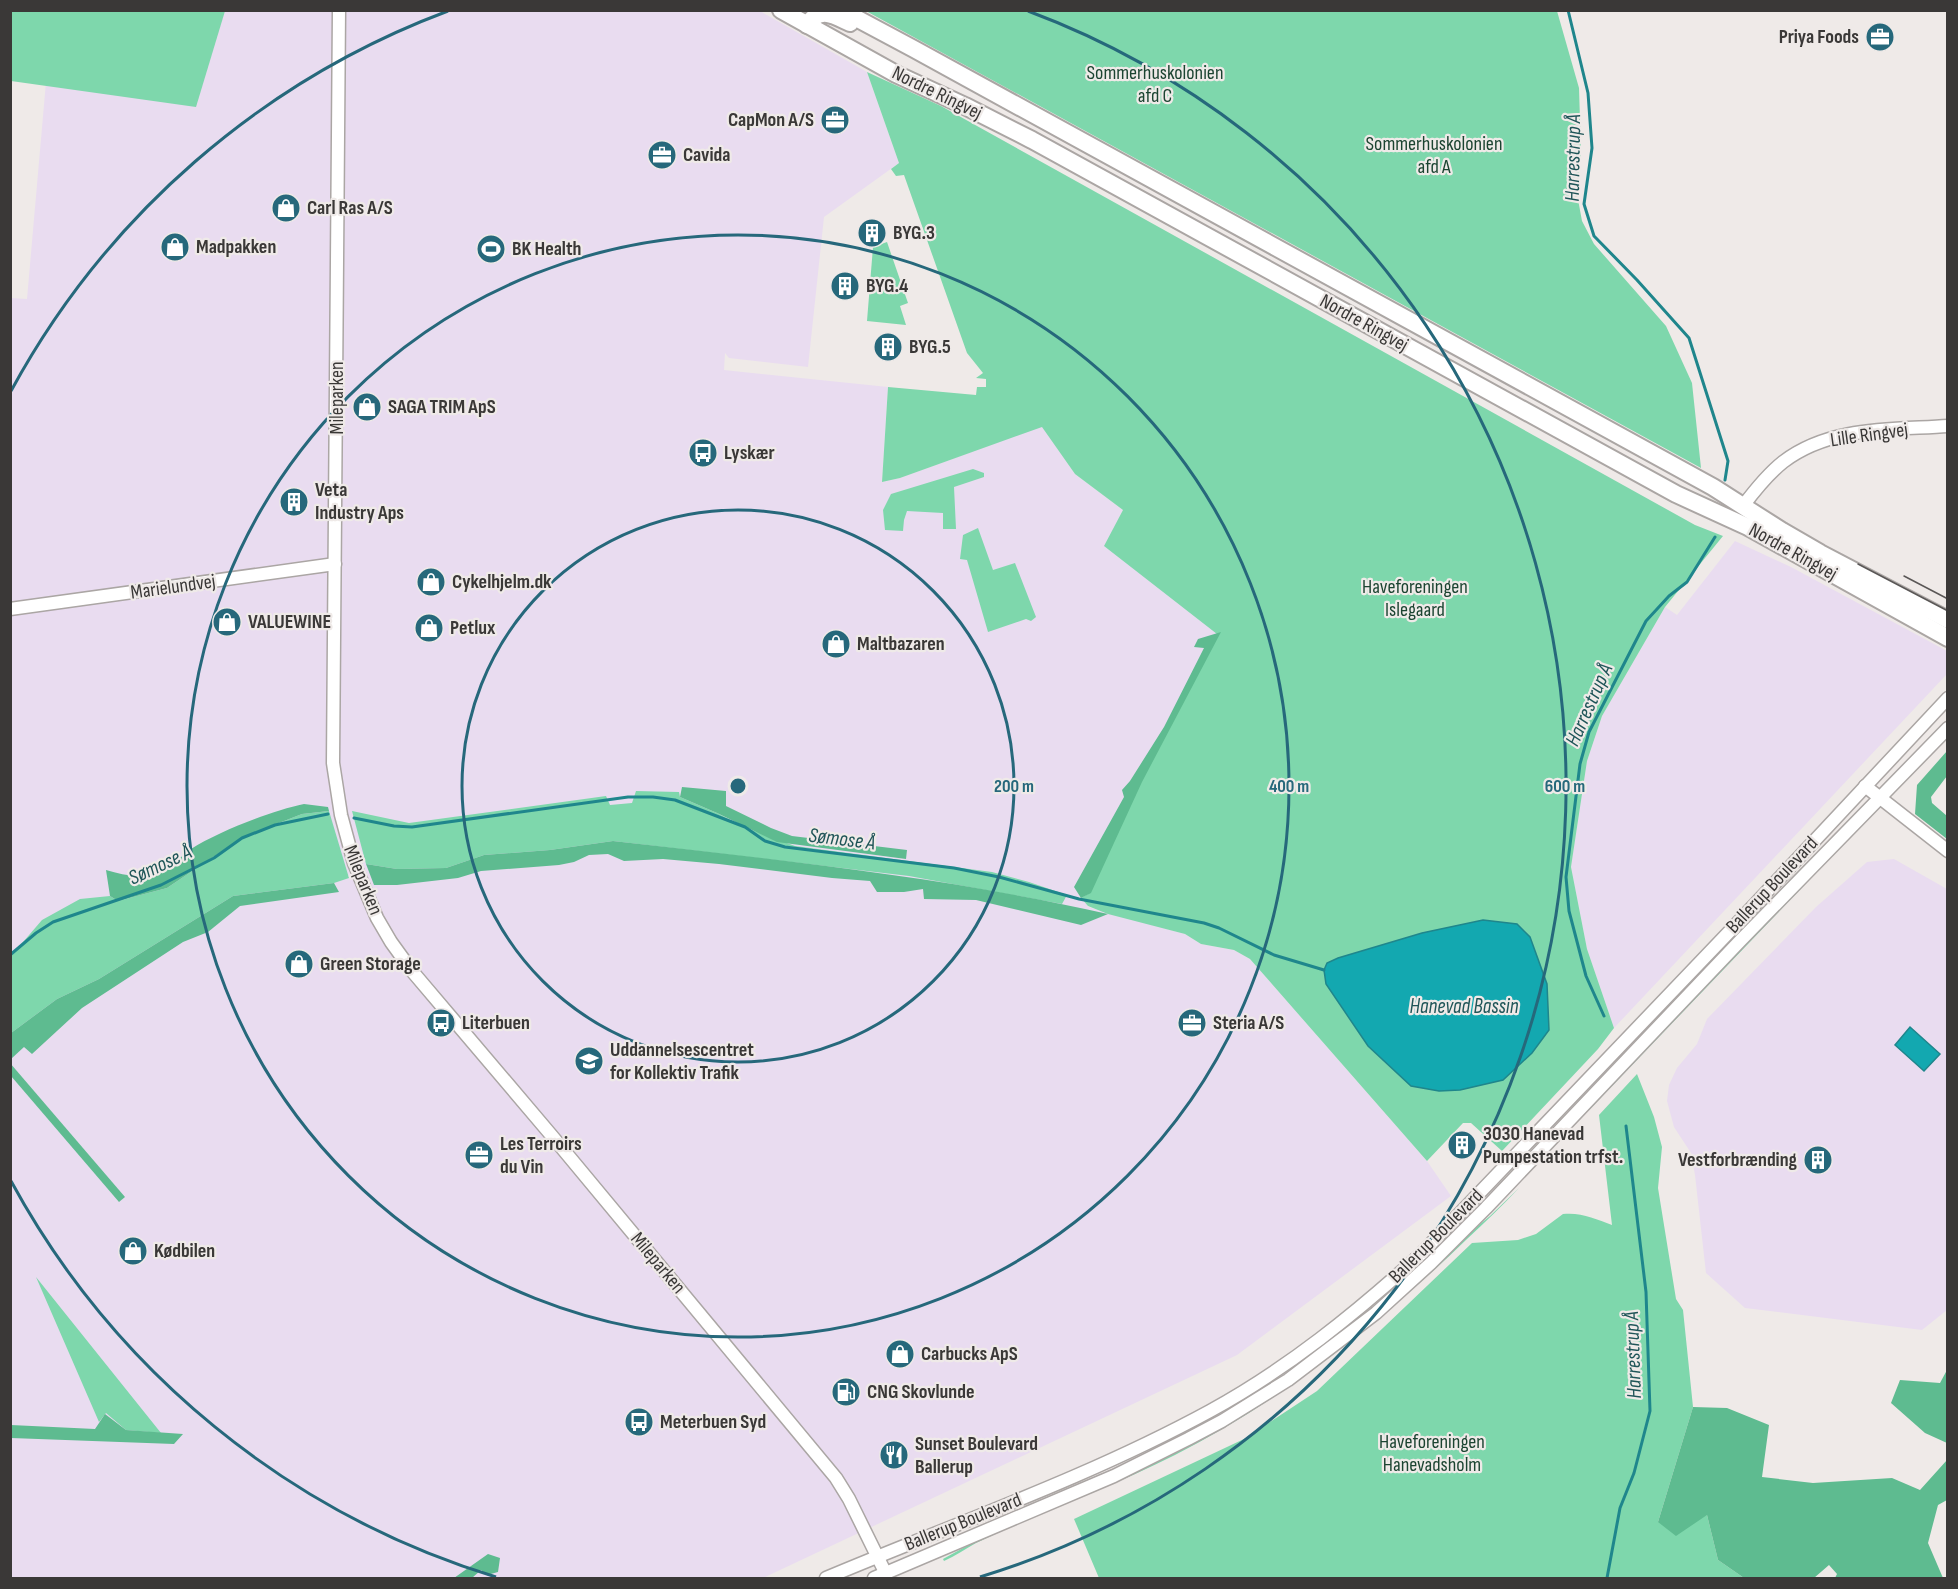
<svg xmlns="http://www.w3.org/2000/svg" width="1958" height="1589" viewBox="0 0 1958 1589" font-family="'Sofia Sans Condensed',sans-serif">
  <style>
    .industrial { fill: #e9dcf0 }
    .green { fill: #7ed7ac; fill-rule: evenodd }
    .forest { fill: #5ebb90 }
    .water { fill: #13a8b0; stroke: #1f868c; stroke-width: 1.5 }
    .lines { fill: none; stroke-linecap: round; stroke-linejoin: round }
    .stream { stroke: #1f868c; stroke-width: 3 }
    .tertiary-casing { stroke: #aba6a4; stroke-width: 15 }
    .primary-casing { stroke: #aba6a4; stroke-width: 20 }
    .tertiary { stroke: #fff; stroke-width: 12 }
    .primary { stroke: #fff; stroke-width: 16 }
    .tram { stroke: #5a5756; stroke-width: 1.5 }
    .ring { fill: none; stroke: #26687b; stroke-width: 3 }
    .labels { text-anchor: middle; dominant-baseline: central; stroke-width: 4.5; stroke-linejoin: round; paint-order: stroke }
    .poi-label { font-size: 20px; font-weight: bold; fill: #3a3837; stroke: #efeae8; text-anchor: start }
    .park-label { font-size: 20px; fill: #1b4431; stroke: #efeae8 }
    .street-label { font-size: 20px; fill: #3a3837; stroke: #efeae8 }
    .water-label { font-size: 21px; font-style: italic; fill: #1f5558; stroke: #efeae8 }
    .centre { fill: #26687b; stroke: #efeae8; stroke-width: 3 }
    .ring-label { font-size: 18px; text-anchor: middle; font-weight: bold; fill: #26687b; stroke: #efeae8; stroke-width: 4.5; stroke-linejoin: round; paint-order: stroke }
  </style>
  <rect width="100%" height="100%" fill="#efeae8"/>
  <g class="industrial">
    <path d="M11 11H760L867 72 899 163 824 217 808 367 729 358 725 353 724 370 888 387 882 482 900 478 1042 426 1075 474 1123 510 1105 546 1218 634 1082 892 1088 907 1185 934 1201 944 1234 950 1250 959 1427 1161 1451 1196 1237 1355 763 1578H11L10 298 27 299 46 82Z"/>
    <path d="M1735 541 1791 567 1947 651V674L1614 1028 1587 949 1571 867 1587 761 1602 716 1665 607 1677 615Z"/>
    <path d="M1894 859 1947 889V1310L1922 1330 1745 1308 1706 1273 1695 1175 1691 1153 1674 1127 1667 1101 1669 1085 1677 1068 1697 1044 1707 1019 1816 907 1867 862Z"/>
  </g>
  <g class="green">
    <path d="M11 10H225V11L196 107 11 81Z"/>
    <path d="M866 11H1557L1579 88 1581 152 1577 194 1582 221 1594 244 1666 326 1692 383 1701 468Z"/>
    <path d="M867 72 941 106 1695 525 1723 536 1665 607 1602 716 1587 761 1571 867 1587 949 1614 1028 1598 1049 1502 1151 1471 1123H1463L1427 1161 1250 959 1234 950 1201 944 1185 934 1108 914 1088 906 1081 898 1088 894 1082 893 1217 634 1104 546 1123 510 1075 474 1042 427 900 478 882 482 888 387 976 395 977 387H986V379L976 378 983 373 967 353 904 175 896 176 891 169 899 163ZM1530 937 1547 984H1326L1324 970 1327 963Z"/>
    <path d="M887 242 908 303 900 306 906 325 867 321 873 247Z"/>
    <path d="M973 469 984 473V477L954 487 956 529H943V513L907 511 904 520 903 531 885 530 883 510 891 494Z"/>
    <path d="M978 528 993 570 1015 563 1036 617 1031 621 1026 619 988 632 967 560 960 559 963 535Z"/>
    <path d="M636 791 679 792 680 797 717 813 744 827 795 846 992 872 1029 882 1067 895 1062 904 909 876 613 841 550 850 484 855 446 868 397 869 366 864 352 811 409 823 606 796 610 805 632 803Z"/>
    <path d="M329 811 349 878 334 883 233 896 99 979 57 999 11 1033V956L42 920 80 899 110 896 118 901 167 888 243 837 302 814Z"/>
    <path d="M1813 876 1589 1110 1587 1108 1800 886Z"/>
    <path d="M1637 1074 1654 1117 1662 1147 1658 1188 1676 1299 1683 1310 1693 1407 1658 1522 1707 1515 1718 1560 1744 1578H1099L1074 1519 1244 1439 1317 1391 1472 1243 1518 1240 1536 1234 1563 1214C1581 1212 1596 1219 1612 1225L1599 1115Z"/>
    <path d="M1519 1188C1502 1206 1485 1222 1467 1239 1379 1324 1284 1399 1175 1455 1110 1488 1041 1512 976 1543 965 1549 955 1556 944 1561L943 1559 974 1542 1231 1420 1468 1234 1490 1216Z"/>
    <path d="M36 1277 161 1433 126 1430 106 1413 99 1422Z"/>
  </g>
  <g class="forest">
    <path d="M1221 632 1142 782 1091 893 1081 898 1074 887 1124 797 1122 790 1130 781 1164 727 1204 648 1194 647 1198 639Z"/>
    <path d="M1947 751V776L1931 797 1932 803 1947 816V839L1915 814 1917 785Z"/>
    <path d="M682 787 726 791V806L771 828 792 836 907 850 906 859 777 842 717 813 680 797Z"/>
    <path d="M304 804 328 807 329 811 302 814 243 837 167 888 118 901 110 896 106 870C123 875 140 879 157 873 171 868 179 858 191 849 219 831 271 811 304 804Z"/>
    <path d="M613 841C779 860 945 877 1108 914L1081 925 976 900 924 899 923 889 904 892H877L870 881 832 878 719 864 663 859 624 861 608 854 589 855 574 862 559 865 481 871 458 878 397 885H374L366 864 397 869 446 868 484 855 550 850Z"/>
    <path d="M334 883 339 892 240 906 208 932 183 942 82 1008 32 1054 24 1047 11 1059V1033L57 999 99 979 233 896Z"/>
    <path d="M10 1063 125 1197 119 1202 11 1076Z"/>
    <path d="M1947 1370V1443L1925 1433 1891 1403 1900 1380 1940 1383Z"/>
    <path d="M1693 1407 1727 1408 1769 1425 1762 1477 1813 1483 1892 1478 1920 1490 1947 1460V1500L1938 1505 1928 1543 1943 1578H1835L1837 1574 1829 1565 1814 1578H1744L1718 1560 1707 1515 1676 1536 1658 1522Z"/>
    <path d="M105 1414 126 1430 183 1434 174 1444 11 1438V1425L95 1429Z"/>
    <path d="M488 1554 500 1558 498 1572 487 1575 481 1570 472 1578H454Z"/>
  </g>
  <g class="water">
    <path d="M1483 920 1517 924 1530 937 1547 984 1549 1030 1532 1053 1503 1080 1460 1090 1439 1091 1411 1086 1368 1046 1326 984 1324 970 1327 963 1338 958 1422 933Z"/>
    <path d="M1910 1027 1940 1054 1924 1071 1895 1045Z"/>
  </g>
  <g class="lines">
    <g class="stream">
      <path d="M1568 10 1588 93 1592 148 1584 204 1594 236 1637 280 1689 338 1728 461 1725 480"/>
      <path d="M354 818 394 826 412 827 628 797H653L675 800 745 827 765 841 785 847 954 868 999 877 1079 899 1204 923 1219 928 1274 955 1324 970"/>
      <path d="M10 955 36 933 53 922 161 885 214 858 242 838 275 825 328 814"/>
      <path d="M1604 1016 1586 976 1569 911 1566 877 1580 764 1589 732 1646 621 1669 596 1687 582 1715 537"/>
      <path d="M1607 1578 1620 1508 1634 1473 1650 1411 1646 1292 1626 1126"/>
    </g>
    <g class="tertiary-casing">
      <g id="tertiary">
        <path d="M339 10 333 763 341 815 354 863 377 918 391 942 412 971 552 1136 836 1478 849 1499 886 1574"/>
        <path d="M1743 506C1755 490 1768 474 1783 462 1830 426 1892 430 1948 426"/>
        <path d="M10 609 335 564"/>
        <path d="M1865 786 1948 851"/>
        <path d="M826 1578C954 1524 1087 1478 1210 1411 1287 1369 1356 1313 1421 1254L1730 931 1948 698"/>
        <path d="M874 1578 1114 1476 1188 1439 1222 1421 1288 1380 1376 1313 1431 1263 1486 1208 1739 942 1948 728"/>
      </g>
    </g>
    <g class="primary-casing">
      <g id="primary">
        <path d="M781 10 896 74 965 106 1032 140 1676 494 1748 527 1948 638"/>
        <path d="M841 10 914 49 1651 453 1713 487 1782 531 1820 553 1948 620"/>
        <path d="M807 25C820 6 833 15 850 23"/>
      </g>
    </g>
    <use href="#tertiary" class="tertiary"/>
    <use href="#primary" class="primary"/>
    <g class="tram">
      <path d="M1858 564 1948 611"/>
      <path d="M1904 576 1948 599"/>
    </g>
  </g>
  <g class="ring">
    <circle cx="738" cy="786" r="276"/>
    <circle cx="738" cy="786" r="551"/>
    <path d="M496 1577A827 827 0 0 1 11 1181M11 391A827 827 0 0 1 448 11M1028 11A827 827 0 0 1 980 1577"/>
  </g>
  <defs>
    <g id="office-disc" transform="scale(1.5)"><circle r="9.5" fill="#26687b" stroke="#efeae8"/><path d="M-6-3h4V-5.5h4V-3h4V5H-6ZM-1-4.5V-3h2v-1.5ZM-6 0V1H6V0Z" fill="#fff"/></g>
    <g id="shop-disc" transform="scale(1.5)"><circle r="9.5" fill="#26687b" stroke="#efeae8"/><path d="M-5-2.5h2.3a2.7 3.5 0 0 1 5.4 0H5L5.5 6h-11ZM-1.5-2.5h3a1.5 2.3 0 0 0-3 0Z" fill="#fff"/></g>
    <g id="building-disc" transform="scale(1.5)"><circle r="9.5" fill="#26687b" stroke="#efeae8"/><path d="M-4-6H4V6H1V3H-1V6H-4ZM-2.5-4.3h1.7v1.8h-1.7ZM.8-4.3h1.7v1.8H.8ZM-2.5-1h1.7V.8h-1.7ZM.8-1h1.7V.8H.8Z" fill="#fff"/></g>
    <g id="stadium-disc" transform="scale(1.5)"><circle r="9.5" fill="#26687b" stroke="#efeae8"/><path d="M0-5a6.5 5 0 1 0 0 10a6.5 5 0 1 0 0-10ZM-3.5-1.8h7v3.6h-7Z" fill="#fff"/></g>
    <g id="bus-disc" transform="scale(1.5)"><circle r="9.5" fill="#26687b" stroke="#efeae8"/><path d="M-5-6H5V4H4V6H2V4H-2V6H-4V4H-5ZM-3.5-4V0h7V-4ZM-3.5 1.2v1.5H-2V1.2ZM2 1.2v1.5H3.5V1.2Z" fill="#fff"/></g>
    <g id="school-disc" transform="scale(1.5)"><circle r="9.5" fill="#26687b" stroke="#efeae8"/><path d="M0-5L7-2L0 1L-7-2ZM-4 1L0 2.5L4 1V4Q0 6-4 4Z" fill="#fff"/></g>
    <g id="fuel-disc" transform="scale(1.5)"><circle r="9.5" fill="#26687b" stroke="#efeae8"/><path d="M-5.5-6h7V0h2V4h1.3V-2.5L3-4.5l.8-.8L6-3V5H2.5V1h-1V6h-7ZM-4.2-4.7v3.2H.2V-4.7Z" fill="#fff"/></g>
    <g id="restaurant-disc" transform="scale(1.5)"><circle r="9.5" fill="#26687b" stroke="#efeae8"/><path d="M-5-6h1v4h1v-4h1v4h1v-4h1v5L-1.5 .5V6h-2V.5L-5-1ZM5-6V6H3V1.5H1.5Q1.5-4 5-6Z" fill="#fff"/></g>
  </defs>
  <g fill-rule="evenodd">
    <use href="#office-disc" x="1880" y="37"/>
    <use href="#office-disc" x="835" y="120"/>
    <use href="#office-disc" x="662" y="155"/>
    <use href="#shop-disc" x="286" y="208"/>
    <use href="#building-disc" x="872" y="233"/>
    <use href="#shop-disc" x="175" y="247"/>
    <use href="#stadium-disc" x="491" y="249"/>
    <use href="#building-disc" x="845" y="286"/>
    <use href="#building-disc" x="888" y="347"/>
    <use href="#shop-disc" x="367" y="407"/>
    <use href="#bus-disc" x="703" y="453"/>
    <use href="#building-disc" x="294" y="502"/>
    <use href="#shop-disc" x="431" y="582"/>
    <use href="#shop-disc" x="227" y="622"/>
    <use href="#shop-disc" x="429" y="628"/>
    <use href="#shop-disc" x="836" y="644"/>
    <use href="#shop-disc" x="299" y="964"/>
    <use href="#bus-disc" x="441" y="1023"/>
    <use href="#office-disc" x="1192" y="1023"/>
    <use href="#school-disc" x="589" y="1061"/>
    <use href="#building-disc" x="1462" y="1145"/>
    <use href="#office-disc" x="479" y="1155"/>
    <use href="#building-disc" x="1818" y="1160"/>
    <use href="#shop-disc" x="133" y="1251"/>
    <use href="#shop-disc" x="900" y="1354"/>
    <use href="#fuel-disc" x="846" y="1392"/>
    <use href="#bus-disc" x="639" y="1422"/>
    <use href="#restaurant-disc" x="894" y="1455"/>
  </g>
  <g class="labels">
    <g class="poi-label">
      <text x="1859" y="37" text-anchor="end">Priya Foods</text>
      <text x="814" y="120" text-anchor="end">CapMon A/S</text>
      <text x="683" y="155">Cavida</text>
      <text x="307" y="208">Carl Ras A/S</text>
      <text x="893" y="233">BYG.3</text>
      <text x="196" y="247">Madpakken</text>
      <text x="512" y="249">BK Health</text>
      <text x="866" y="286">BYG.4</text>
      <text x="909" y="347">BYG.5</text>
      <text x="388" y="407">SAGA TRIM ApS</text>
      <text x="724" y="453">Lyskær</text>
      <text x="315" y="490">Veta<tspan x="315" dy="23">Industry Aps</tspan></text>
      <text x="452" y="582">Cykelhjelm.dk</text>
      <text x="248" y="622">VALUEWINE</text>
      <text x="450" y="628">Petlux</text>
      <text x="857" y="644">Maltbazaren</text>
      <text x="320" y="964">Green Storage</text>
      <text x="462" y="1023">Literbuen</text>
      <text x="1213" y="1023">Steria A/S</text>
      <text x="610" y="1050">Uddannelsescentret<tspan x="610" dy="23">for Kollektiv Trafik</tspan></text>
      <text x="1483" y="1134">3030 Hanevad<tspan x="1483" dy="23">Pumpestation trfst.</tspan></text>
      <text x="500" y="1144">Les Terroirs<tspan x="500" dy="23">du Vin</tspan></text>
      <text x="1797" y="1160" text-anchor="end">Vestforbrænding</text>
      <text x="154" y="1251">Kødbilen</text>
      <text x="921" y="1354">Carbucks ApS</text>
      <text x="867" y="1392">CNG Skovlunde</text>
      <text x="660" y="1422">Meterbuen Syd</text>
      <text x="915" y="1444">Sunset Boulevard<tspan x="915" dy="23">Ballerup</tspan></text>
    </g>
    <g class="park-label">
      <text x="1155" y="73">Sommerhuskolonien<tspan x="1155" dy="23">afd C</tspan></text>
      <text x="1434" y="144">Sommerhuskolonien<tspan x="1434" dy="23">afd A</tspan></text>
      <text x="1415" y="587">Haveforeningen<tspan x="1415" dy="23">Islegaard</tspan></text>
      <text x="1432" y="1442">Haveforeningen<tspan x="1432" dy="23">Hanevadsholm</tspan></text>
    </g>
    <g class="street-label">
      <text transform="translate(937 93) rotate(26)">Nordre Ringvej</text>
      <text transform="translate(1364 323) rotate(29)">Nordre Ringvej</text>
      <text transform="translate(337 398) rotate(-90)">Mileparken</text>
      <text transform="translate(1869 435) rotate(-8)">Lille Ringvej</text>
      <text transform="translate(1793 552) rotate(29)">Nordre Ringvej</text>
      <text transform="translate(173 587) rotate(-8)">Marielundvej</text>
      <text transform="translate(363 880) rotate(68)">Mileparken</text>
      <text transform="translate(1772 885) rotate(-47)">Ballerup Boulevard</text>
      <text transform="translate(1436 1236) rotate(-45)">Ballerup Boulevard</text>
      <text transform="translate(658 1263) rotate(50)">Mileparken</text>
      <text transform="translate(963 1522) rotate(-22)">Ballerup Boulevard</text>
    </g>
    <g class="water-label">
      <text transform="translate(1573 158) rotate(-89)">Harrestrup Å</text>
      <text transform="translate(1589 705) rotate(-66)">Harrestrup Å</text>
      <text transform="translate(842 839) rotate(7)">Sømose Å</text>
      <text transform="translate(160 865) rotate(-25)">Sømose Å</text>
      <text x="1464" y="1006">Hanevad Bassin</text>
      <text transform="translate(1633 1355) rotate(-92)">Harrestrup Å</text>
    </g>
  </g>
  <circle cx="738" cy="786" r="9" class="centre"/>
  <g class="ring-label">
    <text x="1014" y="792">200 m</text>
    <text x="1289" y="792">400 m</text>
    <text x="1565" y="792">600 m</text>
  </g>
  <rect width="1958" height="1589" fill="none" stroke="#3a3837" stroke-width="24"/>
</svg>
